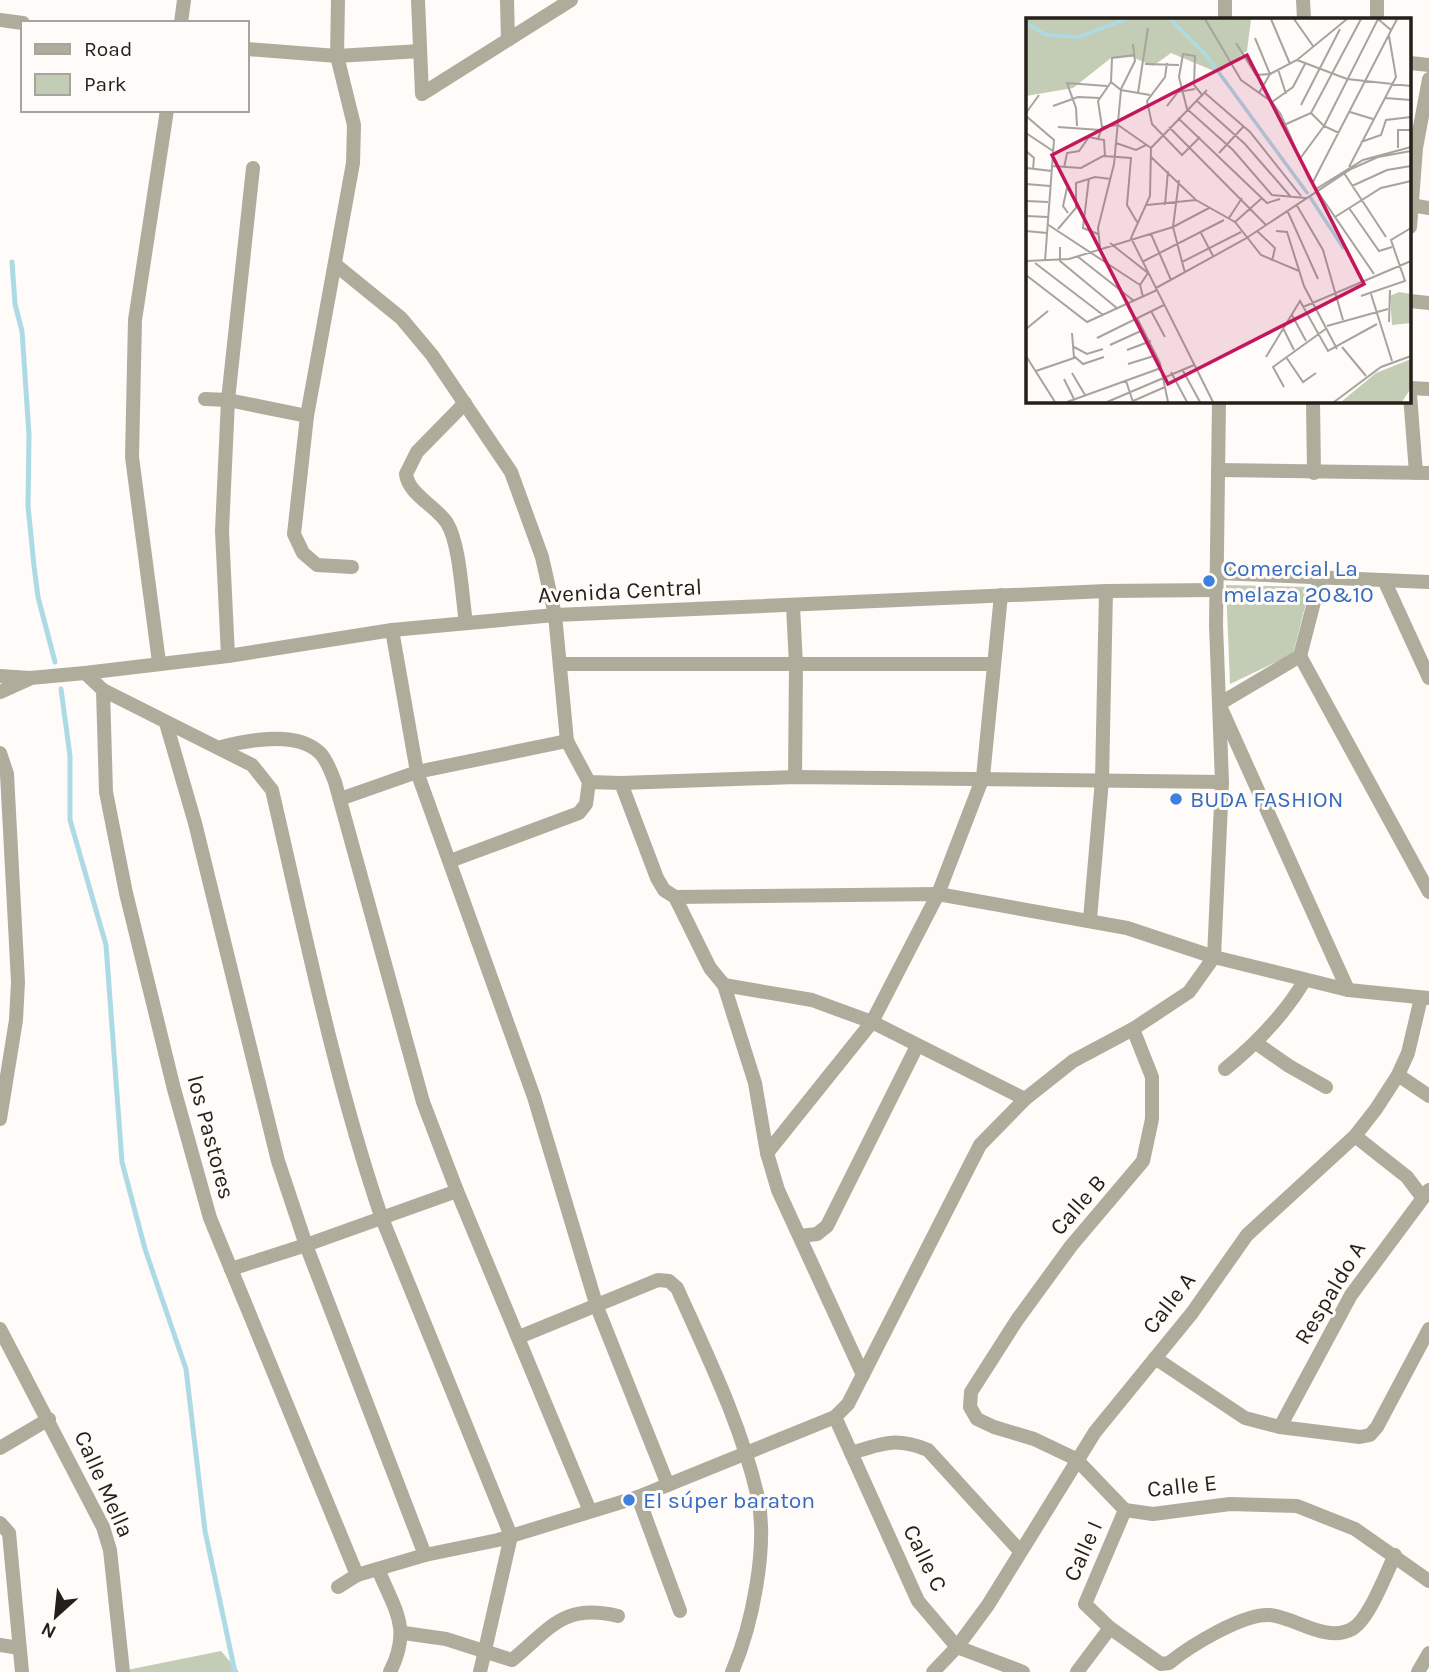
<svg xmlns="http://www.w3.org/2000/svg" width="1429" height="1672" viewBox="0 0 1429 1672" font-family="Karla,sans-serif">
  <style>
    .green { fill: #c3cdb6 }
    .lines { fill: none; stroke-linecap: round; stroke-linejoin: round }
    .stream { stroke: #addbe5; stroke-width: 5 }
    .minor { stroke: #afac9c; stroke-width: 14 }
    .shop-dot { fill: #3f7fe0; stroke: #fefbf8; stroke-width: 2.5 }
    .labels { text-anchor: middle; dominant-baseline: central; stroke-width: 6; stroke-linejoin: round; paint-order: stroke }
    .shop-label { font-size: 23px; fill: #366cbe; stroke: #fefbf8; text-anchor: start }
    .street-label { font-size: 23px; fill: #251f1a; stroke: #fefbf8 }
    .inset-river { fill: none; stroke: #addbe5; stroke-width: 3.5 }
    .inset-road { fill: none; stroke: #a7a39f; stroke-width: 2 }
    .view { fill: #c2185b; fill-opacity: 0.15; stroke: #c2185b; stroke-width: 3.5 }
    .inset-edge { fill: none; stroke: #251f1a; stroke-width: 3.5 }
  </style>
  <rect width="100%" height="100%" fill="#fefbf8"/>
  <g class="green">
    <path d="M1226 585 1310 587 1293 654 1230 684Z"/>
    <path d="M221 1651 239 1672H117Z"/>
  </g>
  <g class="lines">
    <g class="stream">
      <path d="M12 262 15 304 22 331 29 435 28 506 34 566 38 597 55 662"/>
      <path d="M61 689 70 756V820L106 945 122 1162 145 1249 186 1369 205 1531 235 1672"/>
    </g>
    <g class="minor">
      <path d="M338 0 337 56 354 125 353 163 307 416 294 534 303 553 317 565 352 567"/>
      <path d="M418 0 422 94 571 0"/>
      <path d="M507 0 508 40"/>
      <path d="M1303 0 1304 19"/>
      <path d="M1377 0V19"/>
      <path d="M1225 19V0"/>
      <path d="M0 20 23 23"/>
      <path d="M181 23 184 0"/>
      <path d="M247 49 337 56 420 51"/>
      <path d="M1410 63 1429 65"/>
      <path d="M1411 205 1429 208"/>
      <path d="M1410 227 1416 148 1429 79"/>
      <path d="M337 266 401 318 432 355 511 472 542 557 555 615 567 741 589 782 621 783 657 878 664 890 675 897 710 968 724 985 755 1083 767 1153 778 1190 863 1375"/>
      <path d="M1410 301 1429 303"/>
      <path d="M1410 388 1429 389"/>
      <path d="M1410 395 1416 473"/>
      <path d="M205 399 228 400 307 416"/>
      <path d="M1313 401 1314 473"/>
      <path d="M465 403 417 452 406 474C408 494 436 506 447 523 460 544 462 597 466 623"/>
      <path d="M1218 470 1429 473"/>
      <path d="M1217 573 1429 582"/>
      <path d="M1320 579 1300 656 1219 704 1348 990"/>
      <path d="M1384 580 1429 678"/>
      <path d="M793 606 796 665 795 777"/>
      <path d="M392 630 417 772 534 1097 597 1307 668 1485"/>
      <path d="M228 656 222 531 228 400 253 168"/>
      <path d="M1300 656 1429 892"/>
      <path d="M159 662 132 457 135 320 167 110"/>
      <path d="M561 664H993"/>
      <path d="M85 673 103 690 252 765 272 790C305 932 334 1077 381 1216L511 1536 480 1672"/>
      <path d="M0 676 30 678 85 673 228 656 392 630 555 615 1106 591 1216 590"/>
      <path d="M103 690 106 792 126 893 174 1089 210 1218 357 1575"/>
      <path d="M0 692 29 679"/>
      <path d="M166 723 195 823 278 1161 306 1245 425 1555"/>
      <path d="M221 747C249 740 297 730 320 753 327 760 331 772 335 782L423 1102 457 1191 590 1511"/>
      <path d="M0 753 7 774 18 982 16 1020 0 1119"/>
      <path d="M621 783 795 777 1222 782"/>
      <path d="M340 799 417 772 567 741"/>
      <path d="M450 861 579 813 586 804 589 782"/>
      <path d="M675 897 938 894 1127 928 1214 957 1348 990 1428 998"/>
      <path d="M1090 919 1102 780 1106 591"/>
      <path d="M724 985 812 1000 872 1022 1025 1099"/>
      <path d="M1133 1029 1152 1077V1119L1143 1161 1071 1246 1017 1320 971 1392 970 1407 977 1419 994 1427 1034 1439 1076 1459 1125 1510 1153 1514 1230 1504 1297 1506 1355 1529 1429 1581"/>
      <path d="M1256 1043 1289 1066 1326 1087"/>
      <path d="M1225 1069C1257 1043 1284 1015 1305 980"/>
      <path d="M1398 1075 1429 1096"/>
      <path d="M1355 1136 1407 1177 1422 1197"/>
      <path d="M767 1153 872 1022 938 894 983 777 1001 595"/>
      <path d="M800 1236 817 1234 827 1226 917 1046"/>
      <path d="M231 1269 306 1245 457 1191"/>
      <path d="M0 1329 103 1527 110 1550 123 1672"/>
      <path d="M519 1337 658 1280 669 1281 677 1288C707 1355 742 1426 758 1498 768 1548 752 1626 732 1672"/>
      <path d="M1155 1358 1245 1418 1280 1427 1360 1437 1370 1435 1377 1427 1429 1329"/>
      <path d="M835 1417 918 1601 957 1647 1023 1672"/>
      <path d="M1280 1427 1351 1295 1429 1190"/>
      <path d="M0 1448 49 1419"/>
      <path d="M851 1453C883 1443 896 1437 928 1450L1020 1551"/>
      <path d="M638 1497 680 1611"/>
      <path d="M0 1523 9 1533 22 1672"/>
      <path d="M378 1569C395 1611 412 1628 390 1672"/>
      <path d="M338 1587 357 1575 425 1555 498 1540 638 1497 835 1417 848 1404 980 1145 1025 1099 1073 1061 1133 1029 1189 992 1214 957 1222 782 1216 625 1219 401"/>
      <path d="M1110 1628 1161 1664 1169 1663C1190 1646 1243 1613 1270 1615 1297 1618 1326 1643 1352 1629 1369 1620 1386 1573 1395 1555"/>
      <path d="M404 1633 446 1639 512 1660C551 1628 563 1603 618 1616"/>
      <path d="M0 1645 19 1648"/>
      <path d="M933 1672 957 1647 988 1605 1095 1432 1192 1313 1247 1235 1355 1136 1376 1109 1398 1075 1408 1053 1421 998"/>
      <path d="M1077 1672 1110 1628 1085 1604 1125 1510"/>
      <path d="M1418 1672 1429 1653"/>
    </g>
  </g>
  <g class="shop-dot">
    <circle cx="1209" cy="581" r="7"/>
    <circle cx="1176" cy="799" r="7"/>
    <circle cx="629" cy="1500" r="7"/>
  </g>
  <g class="labels">
    <g class="shop-label">
      <text x="1223" y="568">Comercial La<tspan x="1223" dy="26">melaza 20&amp;10</tspan></text>
      <text x="1190" y="799">BUDA FASHION</text>
      <text x="643" y="1500">El súper baraton</text>
    </g>
    <g class="street-label">
      <text transform="translate(620 591) rotate(-3)">Avenida Central</text>
      <text transform="translate(211 1137) rotate(75)">los Pastores</text>
      <text transform="translate(1078 1205) rotate(-49)">Calle B</text>
      <text transform="translate(1330 1293) rotate(-59)">Respaldo A</text>
      <text transform="translate(1169 1303) rotate(-52)">Calle A</text>
      <text transform="translate(104 1484) rotate(66)">Calle Mella</text>
      <text transform="translate(1182 1486) rotate(-6)">Calle E</text>
      <text transform="translate(1083 1551) rotate(-66)">Calle I</text>
      <text transform="translate(925 1558) rotate(64)">Calle C</text>
    </g>
  </g>
  <g transform="translate(1026 18)">
    <rect width="385" height="385" fill="#fefbf8"/>
    <path d="M0 1H225L221 33 193 55 145 35 127 48 106 39 85 40 47 70 0 78ZM373 274 385 276V305L366 307 364 278ZM385 341V370L376 384H315L350 355Z" fill="#c3cdb6"/>
    <path class="inset-river" d="M144 1 180 37 282 176M0 5 20 17 53 19 100 1M284 179 318 231"/>
    <path class="inset-road" d="M179 1 215 62 246 84 255 97 283 161 348 256M245 1 264 46M268 1 287 28M210 25 230 57 244 56 229 20M271 42 321 61 385 68M141 45 139 59 121 83 126 106 156 137 174 119M119 46 153 47M252 51 260 76M85 64 86 40 109 37M85 64 95 72 124 77M95 71 109 43 107 26M181 72 125 130 124 178 105 220 187 384M112 75 122 10M179 75 224 114 275 178M233 75 244 56 271 42 321 1M177 78 168 67 169 38 157 36 153 59 161 91 207 132 246 177 280 180M359 80 385 82M171 83 219 126 265 179M246 84 267 69 279 46M275 87 314 11M27 88 52 79 74 80M141 88 152 74 169 71M324 94 347 101M0 95 13 77M285 95 298 108 313 115M0 98 28 122 19 243M152 100 241 185 254 181M258 107 285 95 335 1M51 108 50 90 41 65 81 68M32 109 74 112M76 109 92 107 125 130M143 109 240 207M0 115 27 133M335 124 355 117 360 102 385 99M90 125 110 132 120 127M372 130V112H385M0 133 8 140 7 151M193 135 218 108M79 138 78 122 72 121 76 109 72 83 85 64M124 138 170 182 209 204 235 237 273 253M273 142 298 108 352 1 365 12M26 148 55 150 77 138 105 140 101 187 111 204M323 149 370 59 363 18M0 150 26 153M38 150 41 135 53 133 63 119 72 121M318 155 360 219M63 160 57 210 72 216M153 162 147 209 159 255M287 164 371 1M0 166 24 168M326 168 361 152 385 148M41 170 37 188 42 195M290 171 337 142 385 129M0 183 22 184M270 186 297 232 317 302M121 187 170 182M139 187 142 153M323 190 353 233 366 229M261 192 292 261M0 198 22 199M309 199 355 170 385 163M203 200 216 180M209 204 236 180M21 206 114 267M32 211 50 190V165L69 159 85 161M0 213 21 215M231 213 249 230 246 243M250 213 261 214 278 268 311 331M175 215 187 238M125 216 145 262M84 225 122 255 114 267 117 279M34 229V243L92 291M74 229 72 210 88 146 95 72M51 238 108 283M0 243 43 241 147 209 183 190M116 244 198 202M156 244 215 214M9 245 77 297M0 257 61 304 131 272M130 270 219 221 325 151 352 139 385 133M345 276 366 343M335 278 379 263 365 222 385 210M277 289 385 243M125 293 139 319M266 297 280 323M111 300 134 345 142 384M363 304 364 272M301 308 362 291M257 310 268 332M0 311 22 293M71 320 138 287M84 327 117 312M48 329 61 336 77 331M316 329 340 358M101 332 125 323M0 338 29 384M48 338 57 346 78 339M240 339 274 283 302 333 351 306M260 339 277 364 290 355M102 346 131 337M156 351 174 384M10 353 48 340 46 315M145 354 161 384M46 355 59 377M38 361 48 381M100 363 107 384M258 369 247 349 301 310M107 383 139 369M41 384 135 350M81 384 168 347M308 384 355 349 385 338"/>
    <path class="view" d="M221 37 338 266 142 366 26 137Z"/>
    <rect width="385" height="385" class="inset-edge"/>
  </g>
  <rect x="21" y="21" width="228" height="91" fill="#fefbf8" stroke="#a7a39f" stroke-width="2"/>
  <rect x="35" y="44" width="35" height="10" fill="#afac9c" stroke="#a7a39f" stroke-width="2"/>
  <text x="84" y="56" font-size="21" fill="#251f1a">Road</text>
  <rect x="35" y="74" width="35" height="21" fill="#c3cdb6" stroke="#a7a39f" stroke-width="2"/>
  <text x="84" y="91" font-size="21" fill="#251f1a">Park</text>
  <g transform="translate(56 1616) rotate(207)" stroke="#fefbf8" stroke-width="5" paint-order="stroke">
  <path d="M0-5L12 26L0 18L-12 26Z" fill="#251f1a"/>
  <text y="-10" font-size="19" font-weight="bold" text-anchor="middle" fill="#251f1a">N</text>
  </g>
</svg>
